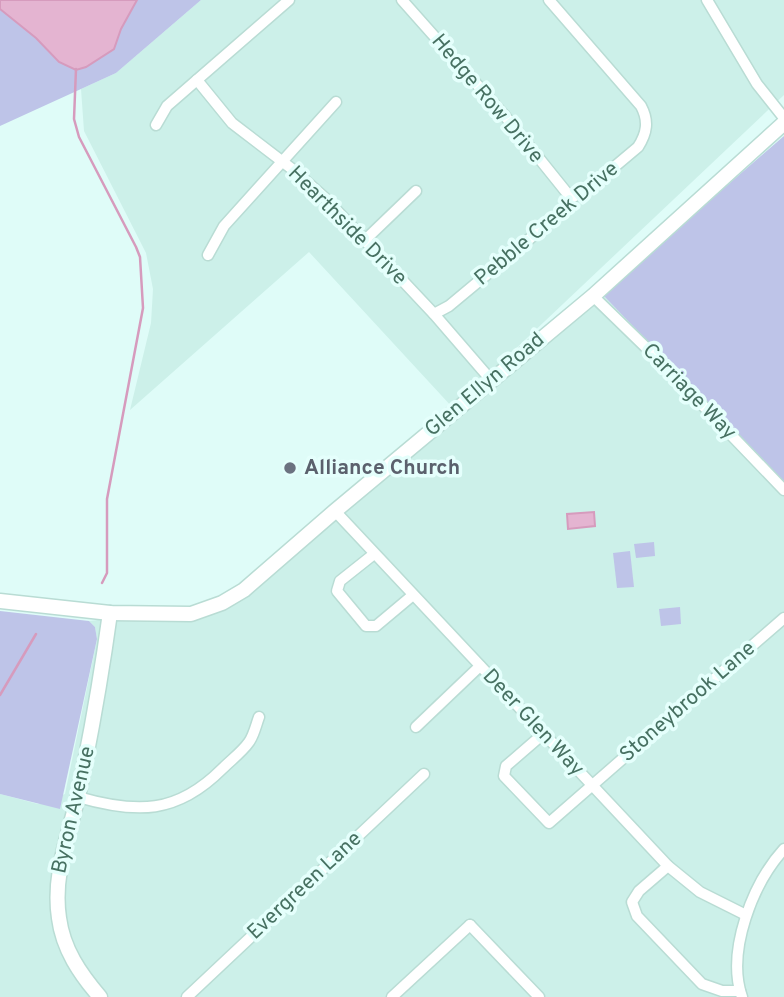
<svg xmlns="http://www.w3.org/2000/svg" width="784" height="997" viewBox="0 0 784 997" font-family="Overpass,sans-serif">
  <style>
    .residential { fill: #ccf0e9 }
    .green { fill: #bec4e8 }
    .water { fill: #e4b4d1; stroke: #d69bbd; stroke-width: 2 }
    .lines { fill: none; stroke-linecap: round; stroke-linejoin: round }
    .stream { stroke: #d69bbd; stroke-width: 2.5 }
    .minor-casing { stroke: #b9dcd4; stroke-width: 13 }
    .tertiary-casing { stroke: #b9dcd4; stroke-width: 17 }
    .minor { stroke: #fff; stroke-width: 10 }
    .tertiary { stroke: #fff; stroke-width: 14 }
    .worship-dot { fill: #6b7280; stroke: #e5fffc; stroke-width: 2.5 }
    .labels { text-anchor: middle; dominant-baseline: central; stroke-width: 7; stroke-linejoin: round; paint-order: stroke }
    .street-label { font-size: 21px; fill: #477162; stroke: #e5fffc }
    .worship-label { font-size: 21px; font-weight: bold; fill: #5b616d; stroke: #e5fffc; text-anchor: start }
  </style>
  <rect width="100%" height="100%" fill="#dffcf8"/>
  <g class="residential">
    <path d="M201 0H784V95L453 408 309 252 130 410 151 323 153 289 146 253 84 131 81 89 116 73Z"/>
    <path d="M602 294 784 483V997H0V794L38 804 65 794 97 639 95 627 89 621 230 605Z"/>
  </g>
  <g class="green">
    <path d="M0 0H201L116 73 0 126Z"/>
    <path d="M784 136V483L602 294Z"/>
    <path d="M654 542 655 556 636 558 634 544Z"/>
    <path d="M630 551 634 587 617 588 613 553Z"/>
    <path d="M680 607 681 624 661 626 659 609Z"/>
    <path d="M0 611 89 621 95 627 97 639 60 809 0 794Z"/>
  </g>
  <g class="water">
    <path d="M0 0H137L121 29 114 49 86 67 76 70 59 62 36 38 0 9Z"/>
    <path d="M594 512 595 526 568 529 567 514Z"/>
  </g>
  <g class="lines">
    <g class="stream">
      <path d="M76 69 74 119 79 137 136 247 140 257 143 308 107 499V573L102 583"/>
      <path d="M0 695 36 634"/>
    </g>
    <g class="minor-casing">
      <g id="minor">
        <path d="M402 0 505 116 571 198"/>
        <path d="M707 0 757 84 784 118"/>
        <path d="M197 80 232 123 296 172 325 198 434 314 491 380"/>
        <path d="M156 125 167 106 289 0"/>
        <path d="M364 241 416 191"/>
        <path d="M208 255 224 226 336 102"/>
        <path d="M593 296 664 365 784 490"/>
        <path d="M434 314 449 306 563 211 571 198 588 189 638 147C647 133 649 121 641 106L549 0"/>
        <path d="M335 511 668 866 700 892 746 915"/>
        <path d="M374 554 340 581 337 591 366 626H376L413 595"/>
        <path d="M416 727 480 666"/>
        <path d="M543 734 506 766 504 776 549 823 784 618"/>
        <path d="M78 797C137 814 177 814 222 769 231 760 242 752 249 742 254 735 256 725 259 717"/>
        <path d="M668 866 639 891 632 902 637 916 702 984 722 991H740"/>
        <path d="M470 925 539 997"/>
        <path d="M187 997 424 774"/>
        <path d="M392 997 470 925"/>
        <path d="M742 997C726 951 753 883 784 849"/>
      </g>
    </g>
    <g class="tertiary-casing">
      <g id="tertiary">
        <path d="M0 601 110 613 191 614 222 603 244 590 335 511 593 296 784 123"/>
        <path d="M100 997C80 974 63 949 59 918 52 872 71 831 80 787 92 729 102 671 110 613"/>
      </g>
    </g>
    <use href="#minor" class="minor"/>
    <use href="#tertiary" class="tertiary"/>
  </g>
  <circle class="worship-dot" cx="290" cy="468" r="7"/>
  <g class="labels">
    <g class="street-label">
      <text transform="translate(487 99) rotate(50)">Hedge Row Drive</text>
      <text transform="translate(547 224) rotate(-40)">Pebble Creek Drive</text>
      <text transform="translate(347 226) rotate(45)">Hearthside Drive</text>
      <text transform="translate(485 385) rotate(-40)">Glen Ellyn Road</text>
      <text transform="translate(689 392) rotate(46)">Carriage Way</text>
      <text transform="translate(688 702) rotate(-41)">Stoneybrook Lane</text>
      <text transform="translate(533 723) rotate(47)">Deer Glen Way</text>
      <text transform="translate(74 810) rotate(-77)">Byron Avenue</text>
      <text transform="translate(305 886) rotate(-43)">Evergreen Lane</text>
    </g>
    <g class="worship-label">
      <text x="304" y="468">Alliance Church</text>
    </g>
  </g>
</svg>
